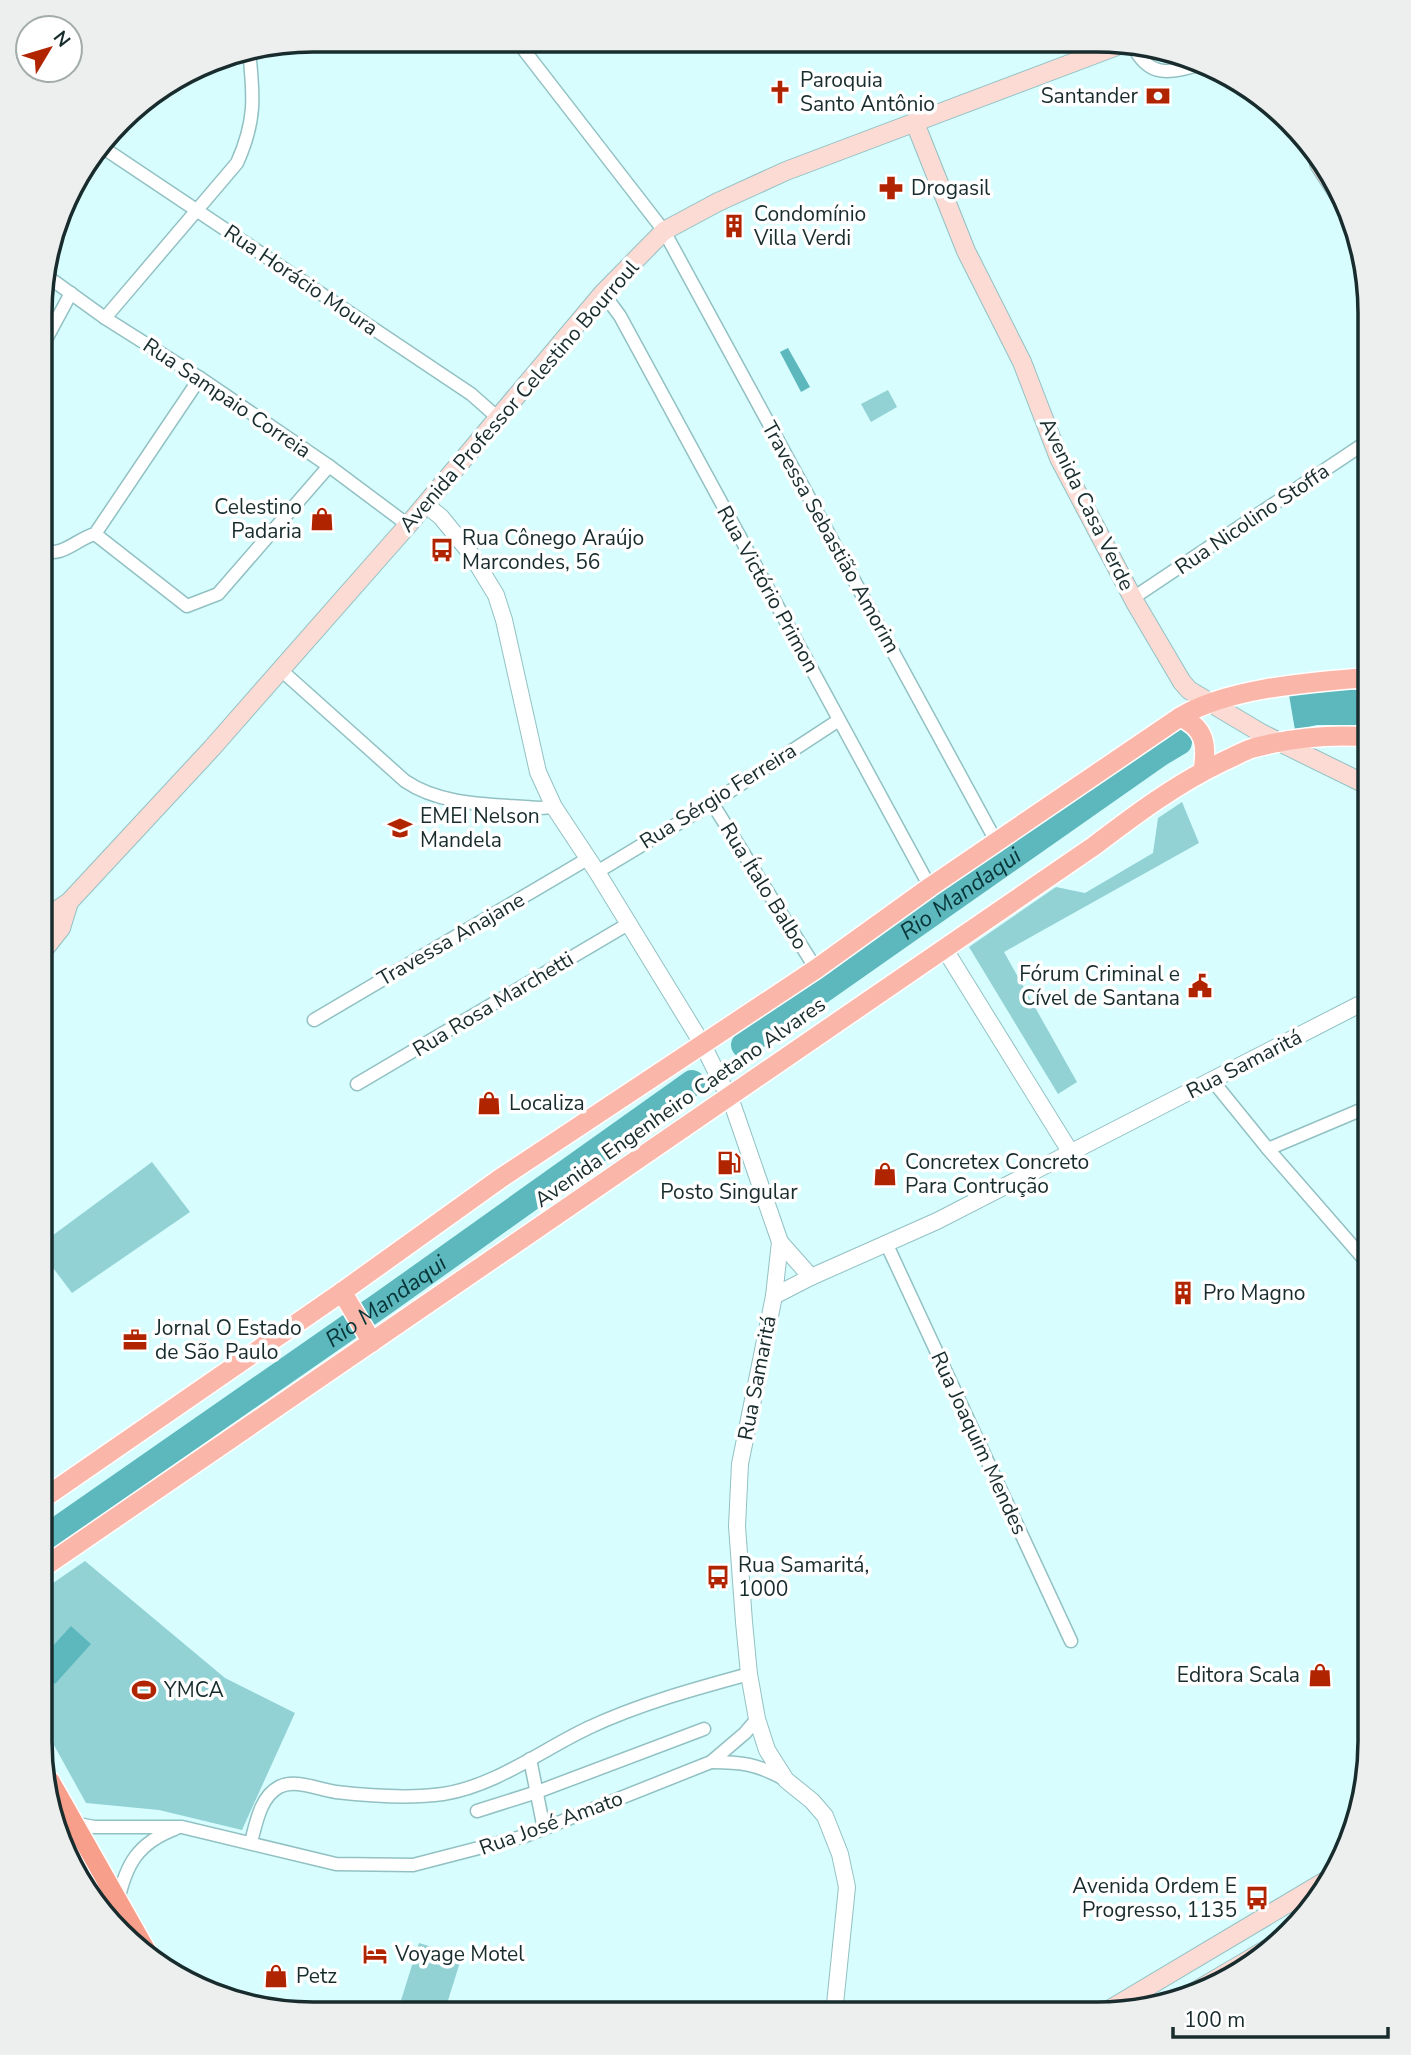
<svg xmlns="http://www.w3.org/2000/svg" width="1411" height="2055" viewBox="0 0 1411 2055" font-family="'Nunito Sans',sans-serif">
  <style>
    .green { fill: #92d2d5 }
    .water { fill: #5db8bd }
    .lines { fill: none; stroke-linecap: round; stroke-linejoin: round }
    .river { stroke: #5db8bd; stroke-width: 26 }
    .minor-casing { stroke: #92c1c3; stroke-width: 15 }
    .tertiary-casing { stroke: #92c1c3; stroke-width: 18 }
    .secondary-casing { stroke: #92c1c3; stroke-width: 20 }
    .primary-casing { stroke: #fff; stroke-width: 22 }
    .trunk-casing { stroke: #fff; stroke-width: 22 }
    .minor { stroke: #fff; stroke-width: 12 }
    .tertiary { stroke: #fff; stroke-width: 16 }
    .secondary { stroke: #fcdbd4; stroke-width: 18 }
    .primary { stroke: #fab7a9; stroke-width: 19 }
    .trunk { stroke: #f89f8c; stroke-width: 19 }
    .labels { text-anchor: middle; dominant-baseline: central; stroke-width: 7; stroke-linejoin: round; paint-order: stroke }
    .poi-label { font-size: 21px; fill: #192c2d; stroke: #fff; text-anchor: start }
    .street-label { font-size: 21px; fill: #192c2d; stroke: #fff }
    .water-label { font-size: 23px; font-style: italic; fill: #073538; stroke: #fff }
    .rim { fill: none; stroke: #192c2d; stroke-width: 3.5 }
  </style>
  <rect width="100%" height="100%" fill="#d7fdff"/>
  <g class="green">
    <path d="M888 390 897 407 871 422 861 404Z"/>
    <path d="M1182 802 1199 843 1004 952 1077 1082 1058 1094 969 947 1056 887 1085 893 1153 853 1158 818Z"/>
    <path d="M152 1162 190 1212 72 1293 41 1252V1244Z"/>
    <path d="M85 1561 225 1678 295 1713 242 1830 159 1810 86 1803 40 1720V1592Z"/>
    <path d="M419 1943 462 1956 444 2013H397Z"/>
  </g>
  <g class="water">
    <path d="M788 348 810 387 801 392 780 352Z"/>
    <path d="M1343 689 1371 691V725H1317L1295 730 1289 695Z"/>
    <path d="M71 1626 91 1644 55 1684 40 1671V1660Z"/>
  </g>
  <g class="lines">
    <g class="river">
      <path id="s1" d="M744 1045 1159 754 1179 742"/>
      <path id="s2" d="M41 1541 386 1301 692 1083"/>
    </g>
    <g class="minor-casing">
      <g id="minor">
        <path d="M517 41 664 231 997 843"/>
        <path d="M1132 43C1148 80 1171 73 1205 63"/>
        <path d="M102 147 471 394 497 417"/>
        <path d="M44 274 105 318 200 378 329 466 408 525"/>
        <path d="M603 293 620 316 930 887"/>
        <path d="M105 318 237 163C256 121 254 96 249 51"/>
        <path d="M43 345 71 293"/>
        <path d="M95 534 187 606 218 594 329 466"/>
        <path d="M42 550C63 558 76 539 95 534L200 378"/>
        <path d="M1133 598 1371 439"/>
        <path d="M281 670 405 781C443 807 495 804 540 808L554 807"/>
        <path d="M712 803 816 969"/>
        <path d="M597 872 712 803 839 720"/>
        <path d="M314 1020 589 858"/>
        <path d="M1212 1080 1268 1149 1370 1266"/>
        <path d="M357 1084 628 924"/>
        <path d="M1268 1149 1370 1106"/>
        <path d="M887 1245 1071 1641"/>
        <path d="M530 1759 544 1829"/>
        <path d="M711 1762C742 1762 757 1764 784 1779"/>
        <path d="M477 1811 537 1792 704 1729"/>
        <path d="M73 1823 94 1827H182L336 1864 413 1865 525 1836 711 1762 745 1733 757 1719"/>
        <path d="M251 1842C256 1824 260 1797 279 1787 295 1778 319 1790 336 1792 371 1796 408 1799 443 1794 495 1786 540 1751 588 1728 639 1704 694 1689 749 1674"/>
        <path d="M118 1901C126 1864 138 1843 175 1829"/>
      </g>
    </g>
    <g class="tertiary-casing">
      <g id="tertiary">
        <path d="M426 505 441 517 471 554 496 595 504 620 538 772 554 807 597 872 703 1045 733 1106 780 1242 811 1277"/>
        <path d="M944 948 1071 1153"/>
        <path d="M780 1242 774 1296 740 1464 737 1526 744 1622 749 1674 757 1719 767 1750 786 1780 812 1801 825 1816 840 1854 847 1887 834 2014"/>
        <path d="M774 1296 811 1277 937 1221 1370 999"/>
      </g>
    </g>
    <g class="secondary-casing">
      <g id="secondary">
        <path d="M915 123 966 251 1022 362 1059 458 1136 604 1182 682 1189 690 1261 733 1371 787"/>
        <path d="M1319 164 1346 206"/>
        <path d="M42 920 69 902 212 748 408 525 603 293 664 231 718 202 786 171 1125 43"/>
        <path d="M42 952 61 928 69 902"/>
        <path d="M1194 1992 1284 1939"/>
        <path d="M1102 2014 1332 1877"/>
      </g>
    </g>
    <g class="primary-casing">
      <g id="primary">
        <path d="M1180 717C1206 728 1207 746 1203 771"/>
        <path d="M342 1292 372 1342"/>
        <path d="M41 1500 342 1292 501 1178 816 969 930 887 1180 717C1229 687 1314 682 1371 677"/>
        <path d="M41 1569 1094 846C1136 814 1176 784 1224 761 1234 757 1243 751 1253 748 1290 738 1333 734 1371 737"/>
      </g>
    </g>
    <g class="trunk-casing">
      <path id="trunk" d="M50 1781 152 1961"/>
    </g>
    <use href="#minor" class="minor"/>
    <use href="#tertiary" class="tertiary"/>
    <use href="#secondary" class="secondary"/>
    <use href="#primary" class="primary"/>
    <use href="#trunk" class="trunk"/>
  </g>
  <defs>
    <g id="church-bare" transform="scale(1.89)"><path d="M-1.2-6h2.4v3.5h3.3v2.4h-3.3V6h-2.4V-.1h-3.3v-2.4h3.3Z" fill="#b02400" stroke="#fff" stroke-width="2.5" paint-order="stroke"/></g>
    <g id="bank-bare" transform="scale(1.89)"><path d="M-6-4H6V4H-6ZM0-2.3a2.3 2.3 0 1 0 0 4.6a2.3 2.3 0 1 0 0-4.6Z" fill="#b02400" stroke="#fff" stroke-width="2.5" paint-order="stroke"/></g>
    <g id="pharmacy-bare" transform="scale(1.89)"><path d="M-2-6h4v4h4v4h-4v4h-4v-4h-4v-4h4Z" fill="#b02400" stroke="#fff" stroke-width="2.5" paint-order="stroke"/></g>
    <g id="building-bare" transform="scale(1.89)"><path d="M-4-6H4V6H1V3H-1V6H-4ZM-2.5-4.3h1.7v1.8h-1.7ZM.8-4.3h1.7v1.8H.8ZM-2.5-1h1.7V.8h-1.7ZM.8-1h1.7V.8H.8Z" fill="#b02400" stroke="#fff" stroke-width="2.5" paint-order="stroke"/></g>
    <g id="shop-bare" transform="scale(1.89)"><path d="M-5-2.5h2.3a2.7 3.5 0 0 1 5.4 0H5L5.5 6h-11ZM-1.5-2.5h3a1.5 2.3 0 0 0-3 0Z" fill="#b02400" stroke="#fff" stroke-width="2.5" paint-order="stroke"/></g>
    <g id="bus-bare" transform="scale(1.89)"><path d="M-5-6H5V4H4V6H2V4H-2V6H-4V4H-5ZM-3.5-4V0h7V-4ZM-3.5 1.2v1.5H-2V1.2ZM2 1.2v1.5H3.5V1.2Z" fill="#b02400" stroke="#fff" stroke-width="2.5" paint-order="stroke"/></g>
    <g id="school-bare" transform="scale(1.89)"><path d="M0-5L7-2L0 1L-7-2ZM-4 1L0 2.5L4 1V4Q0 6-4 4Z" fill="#b02400" stroke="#fff" stroke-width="2.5" paint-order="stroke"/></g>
    <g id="civic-bare" transform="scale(1.89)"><path d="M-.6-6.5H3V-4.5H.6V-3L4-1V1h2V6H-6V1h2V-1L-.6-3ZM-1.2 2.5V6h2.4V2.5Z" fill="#b02400" stroke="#fff" stroke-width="2.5" paint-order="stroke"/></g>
    <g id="fuel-bare" transform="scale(1.89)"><path d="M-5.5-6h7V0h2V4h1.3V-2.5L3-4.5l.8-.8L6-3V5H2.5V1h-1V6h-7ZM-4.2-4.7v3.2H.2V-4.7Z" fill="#b02400" stroke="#fff" stroke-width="2.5" paint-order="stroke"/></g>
    <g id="office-bare" transform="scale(1.89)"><path d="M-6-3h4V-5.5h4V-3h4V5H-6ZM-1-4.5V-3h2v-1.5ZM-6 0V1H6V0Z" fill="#b02400" stroke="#fff" stroke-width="2.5" paint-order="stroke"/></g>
    <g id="stadium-bare" transform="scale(1.89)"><path d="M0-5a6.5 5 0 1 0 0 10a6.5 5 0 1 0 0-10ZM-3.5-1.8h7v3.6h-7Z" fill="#b02400" stroke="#fff" stroke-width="2.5" paint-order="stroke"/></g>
    <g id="hotel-bare" transform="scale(1.89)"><path d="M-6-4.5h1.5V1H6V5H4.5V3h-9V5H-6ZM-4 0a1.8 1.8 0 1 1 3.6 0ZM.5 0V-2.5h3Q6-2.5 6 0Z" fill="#b02400" stroke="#fff" stroke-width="2.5" paint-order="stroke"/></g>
  </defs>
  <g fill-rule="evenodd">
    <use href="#church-bare" x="780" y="92"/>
    <use href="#bank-bare" x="1158" y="96"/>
    <use href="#pharmacy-bare" x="891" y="188"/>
    <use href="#building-bare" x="734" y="226"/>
    <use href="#shop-bare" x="322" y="519"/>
    <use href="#bus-bare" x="442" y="550"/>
    <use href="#school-bare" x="400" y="828"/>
    <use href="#civic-bare" x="1200" y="986"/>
    <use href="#shop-bare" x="489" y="1103"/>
    <use href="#fuel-bare" x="729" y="1163"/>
    <use href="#shop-bare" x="885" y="1174"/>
    <use href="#building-bare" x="1183" y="1293"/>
    <use href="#office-bare" x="135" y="1340"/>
    <use href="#bus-bare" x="718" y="1577"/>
    <use href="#shop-bare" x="1320" y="1675"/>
    <use href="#stadium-bare" x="144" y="1690"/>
    <use href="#bus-bare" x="1257" y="1898"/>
    <use href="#hotel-bare" x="375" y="1954"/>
    <use href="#shop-bare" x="276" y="1976"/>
  </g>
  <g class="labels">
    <g class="poi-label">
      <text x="800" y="80">Paroquia<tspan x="800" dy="24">Santo Antônio</tspan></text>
      <text x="1138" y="96" text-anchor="end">Santander</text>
      <text x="911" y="188">Drogasil</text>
      <text x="754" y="214">Condomínio<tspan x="754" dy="24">Villa Verdi</tspan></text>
      <text x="302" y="507" text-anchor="end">Celestino<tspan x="302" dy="24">Padaria</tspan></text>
      <text x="462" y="538">Rua Cônego Araújo<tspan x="462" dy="24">Marcondes, 56</tspan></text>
      <text x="420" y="816">EMEI Nelson<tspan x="420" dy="24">Mandela</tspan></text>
      <text x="1180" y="974" text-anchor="end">Fórum Criminal e<tspan x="1180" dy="24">Cível de Santana</tspan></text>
      <text x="509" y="1103">Localiza</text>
      <text x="905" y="1162">Concretex Concreto<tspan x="905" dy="24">Para Contrução</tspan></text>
      <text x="729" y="1192" text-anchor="middle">Posto Singular</text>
      <text x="1203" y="1293">Pro Magno</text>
      <text x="155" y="1328">Jornal O Estado<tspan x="155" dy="24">de São Paulo</tspan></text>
      <text x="738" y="1565">Rua Samaritá,<tspan x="738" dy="24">1000</tspan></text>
      <text x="1300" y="1675" text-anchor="end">Editora Scala</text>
      <text x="164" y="1690">YMCA</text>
      <text x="1237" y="1886" text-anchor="end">Avenida Ordem E<tspan x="1237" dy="24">Progresso, 1135</tspan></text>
      <text x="395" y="1954">Voyage Motel</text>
      <text x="296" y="1976">Petz</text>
    </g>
    <g class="street-label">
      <text transform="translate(301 280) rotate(34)">Rua Horácio Moura</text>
      <text transform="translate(519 396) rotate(-49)">Avenida Professor Celestino Bourroul</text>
      <text transform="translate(227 398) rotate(34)">Rua Sampaio Correia</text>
      <text transform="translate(1087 504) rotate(64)">Avenida Casa Verde</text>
      <text transform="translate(1252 519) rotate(-34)">Rua Nicolino Stoffa</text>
      <text transform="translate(831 537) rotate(61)">Travessa Sebastião Amorim</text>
      <text transform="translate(768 589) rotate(61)">Rua Victório Primon</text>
      <text transform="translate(718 796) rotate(-32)">Rua Sérgio Ferreira</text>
      <text transform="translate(764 886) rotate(58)">Rua Ítalo Balbo</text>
      <text transform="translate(451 939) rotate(-30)">Travessa Anajane</text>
      <text transform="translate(493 1004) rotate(-31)">Rua Rosa Marchetti</text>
      <text transform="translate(1244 1064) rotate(-27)">Rua Samaritá</text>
      <text transform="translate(680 1102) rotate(-35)">Avenida Engenheiro Caetano Alvares</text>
      <text transform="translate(757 1378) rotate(-79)">Rua Samaritá</text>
      <text transform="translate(979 1443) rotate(65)">Rua Joaquim Mendes</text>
      <text transform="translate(551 1823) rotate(-20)">Rua José Amato</text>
    </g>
    <g class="water-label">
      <text stroke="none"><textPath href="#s1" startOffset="264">Rio Mandaqui</textPath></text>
      <text stroke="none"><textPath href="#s2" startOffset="420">Rio Mandaqui</textPath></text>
    </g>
  </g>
  <path d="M0 0H1411V2055H0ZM313 52H1097A261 261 0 0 1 1358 313V1741A261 261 0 0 1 1097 2002H313A261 261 0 0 1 52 1741V313A261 261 0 0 1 313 52Z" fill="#edeeee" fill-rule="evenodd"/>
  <path class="rim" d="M313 52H1097A261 261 0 0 1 1358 313V1741A261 261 0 0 1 1097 2002H313A261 261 0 0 1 52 1741V313A261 261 0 0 1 313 52Z"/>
  <g transform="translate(49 49) rotate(52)"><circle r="33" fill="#ffffff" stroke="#a3abab" stroke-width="2"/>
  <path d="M0-5L12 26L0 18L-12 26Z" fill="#b02400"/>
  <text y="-10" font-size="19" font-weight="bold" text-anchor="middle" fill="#192c2d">N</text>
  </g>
  <path d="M1173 2027v10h215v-10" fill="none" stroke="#192c2d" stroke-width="3.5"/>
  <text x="1184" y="2027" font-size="21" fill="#192c2d" stroke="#ffffff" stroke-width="5" paint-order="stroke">100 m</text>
</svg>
